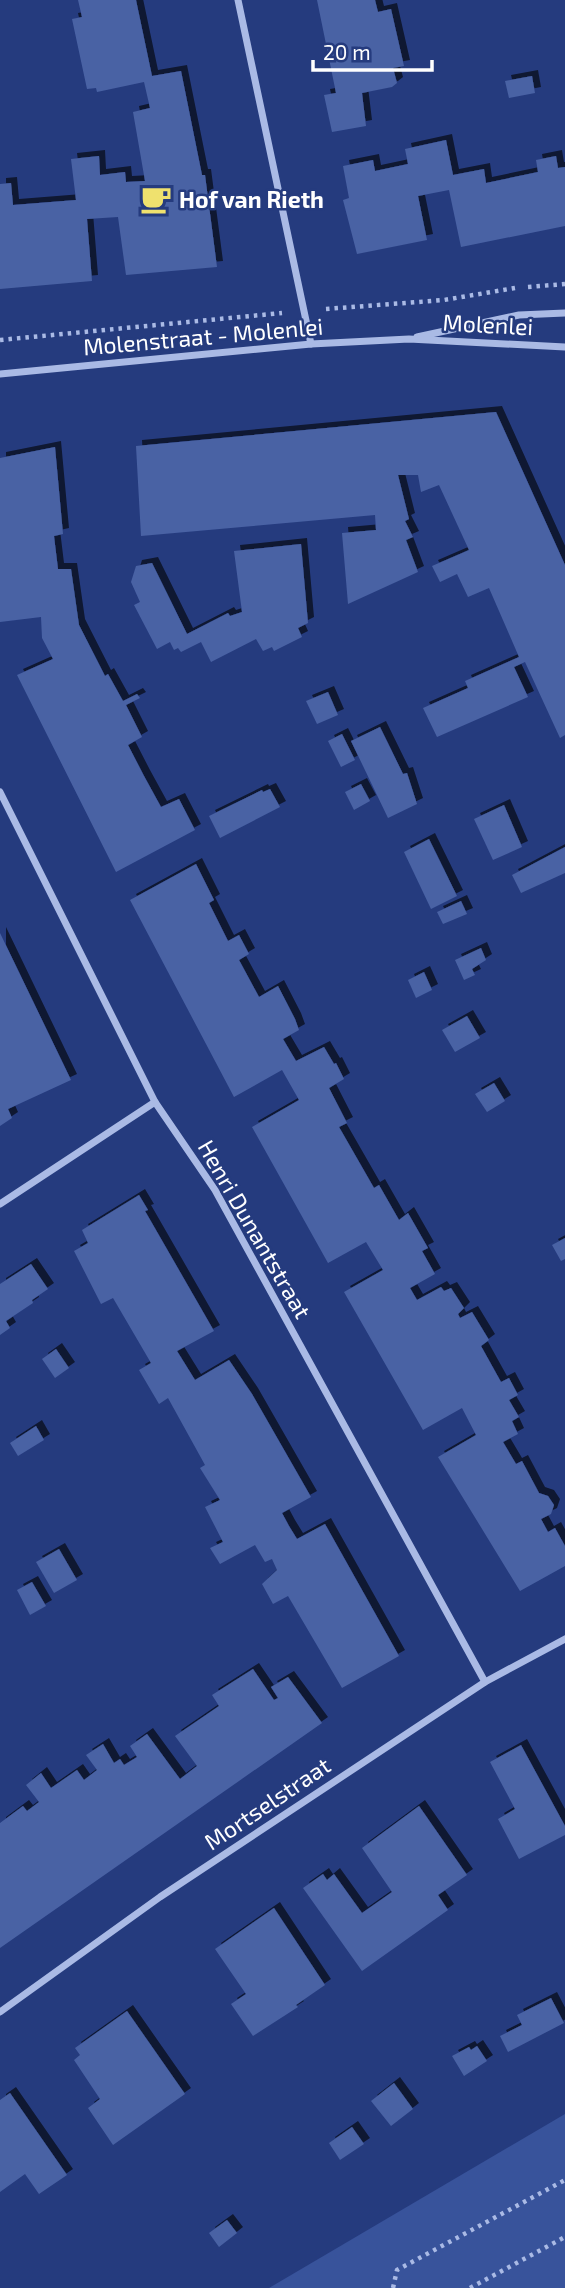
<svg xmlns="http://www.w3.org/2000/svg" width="565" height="2288" viewBox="0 0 565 2288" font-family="'Exo 2',sans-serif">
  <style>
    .green { fill: #38539b }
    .building { fill: #4962a4; filter: url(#shadow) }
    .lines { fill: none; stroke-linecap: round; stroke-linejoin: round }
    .path { stroke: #aabae5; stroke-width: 4.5; stroke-dasharray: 3.5 5; stroke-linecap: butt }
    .minor { stroke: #aabae5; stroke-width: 7 }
    .labels { text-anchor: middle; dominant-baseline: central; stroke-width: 5; stroke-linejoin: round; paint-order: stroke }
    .poi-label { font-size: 23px; font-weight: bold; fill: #fff; stroke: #253b7e; text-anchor: start }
    .street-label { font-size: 23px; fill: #fff; stroke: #253b7e }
  </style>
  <defs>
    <filter id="shadow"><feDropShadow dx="6" dy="-6" stdDeviation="0" flood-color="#0009"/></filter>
  </defs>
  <rect width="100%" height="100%" fill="#253b7e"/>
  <path class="green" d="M565 2114V2288H269Z"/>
  <g class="building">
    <path d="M78 0H136L152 76 181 71 202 175H205L217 267 126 275 118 217 87 219 92 281 0 289V184L11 183 13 205 76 200 71 159 99 156 100 175 125 172 126 182 145 181 133 112 150 108 144 82 97 92 96 88 87 89 72 19 82 17Z"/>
    <path d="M317 0H375L378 12 391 9 404 66 393 68 397 83 392 87 362 93 366 126 332 132 324 95 336 93Z"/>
    <path d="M532 76 535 93 509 98 505 81Z"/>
    <path d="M446 140 453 175 484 169 486 183 538 172 536 160 556 156 558 168 565 167V226L461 247 449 190 418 196 427 240 357 254 343 200 349 198 343 166 373 160 375 171 408 164 405 149Z"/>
    <path d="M496 412 565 565V735L560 738 525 662 514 667 528 697 437 737 423 708 468 688 465 681 519 657 489 588 468 597 457 574 440 582 432 566 469 550 439 485 421 492 418 475H398L409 519 405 521 413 537 406 540 418 572 348 604 342 533 376 530 375 515 141 536 136 446Z"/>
    <path d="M55 447 63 534 54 536 58 569H71L79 625 105 676 108 674 123 701 137 694 140 698 126 705 142 737 128 745 144 776 161 807 179 799 195 830 116 872 17 675 53 659 42 638 41 617 0 622V458Z"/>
    <path d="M301 544 308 623 298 628 302 637 274 651 272 647 263 651 256 639 211 662 201 642 181 652 178 648 174 650 170 642 157 649 134 605 140 602 131 582 136 566 152 563 187 634 228 613 230 616 242 612 234 551Z"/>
    <path d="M328 692 338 715 317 724 306 701Z"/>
    <path d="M380 727 403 774 407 773 417 804 388 818 351 741Z"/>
    <path d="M342 734 355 760 341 767 328 741Z"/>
    <path d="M361 784 370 801 354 810 345 792Z"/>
    <path d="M270 789 280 807 220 838 209 816 262 790 263 792Z"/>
    <path d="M504 805 522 847 493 860 474 819Z"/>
    <path d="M429 839 457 896 431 909 404 852Z"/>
    <path d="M565 847V873L521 893 512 875Z"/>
    <path d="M196 864 214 900 209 903 228 941 239 935 249 954 239 960 259 997 278 986 295 1019 299 1030 283 1039 296 1061 324 1047 334 1064 336 1063 344 1079 329 1088 347 1123 339 1127 374 1188 379 1185 399 1220 408 1213 428 1248 422 1251 435 1274 410 1288 417 1300 441 1287 444 1291 451 1288 464 1308 458 1314 460 1318 472 1312 489 1340 481 1346 501 1382 509 1378 518 1395 509 1400 519 1417 512 1421 518 1434 503 1442 516 1464 522 1461 539 1493 548 1496 554 1505 551 1514 541 1519 548 1532 555 1528 565 1546V1566L520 1591 438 1457 476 1435 462 1408 423 1430 344 1292 383 1270 366 1242 328 1263 252 1127 299 1100 282 1070 234 1097 130 900Z"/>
    <path d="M461 901 467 914 443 924 437 912Z"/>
    <path d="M0 933 71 1080 8 1109 12 1118 0 1126Z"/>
    <path d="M481 948 486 960 472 969 475 975 464 980 455 960Z"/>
    <path d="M424 972 432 990 416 998 408 980Z"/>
    <path d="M467 1016 480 1038 455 1052 442 1030Z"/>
    <path d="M494 1083 505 1101 487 1112 475 1094Z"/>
    <path d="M139 1195 148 1210 145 1211 214 1331 177 1351 195 1380 229 1360 252 1394 311 1497 282 1513 289 1526 297 1539 325 1524 399 1656 342 1688 288 1596 273 1604 262 1584 277 1570 272 1559 265 1562 255 1545 220 1564 210 1548 223 1542 205 1507 220 1500 200 1468 205 1465 168 1398 159 1404 139 1370 151 1363 113 1298 101 1304 74 1251 88 1243 82 1230Z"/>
    <path d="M565 1238V1259L561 1261 552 1245Z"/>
    <path d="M31 1264 48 1289 32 1300 33 1303 6 1321 10 1328 0 1335V1284Z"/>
    <path d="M56 1349 69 1368 55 1378 42 1359Z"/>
    <path d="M36 1426 44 1440 18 1456 10 1443Z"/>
    <path d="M59 1549 77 1580 54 1593 36 1562Z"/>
    <path d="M32 1582 46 1606 30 1615 17 1590Z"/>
    <path d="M253 1669 274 1700 278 1698 271 1687 288 1677 322 1723 0 1948V1823L23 1806 27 1811 39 1802 26 1785 41 1773 51 1788 77 1770 84 1780 97 1770 86 1755 103 1744 114 1763 120 1759 124 1765 137 1757 130 1746 147 1734 180 1779 197 1766 175 1736 219 1706 212 1695Z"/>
    <path d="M521 1745 565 1826V1835L519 1859 498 1819 515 1809 490 1762Z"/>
    <path d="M419 1806 467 1875 438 1895 448 1910 362 1971 303 1888 323 1874 327 1880 334 1874 362 1913 392 1892 362 1848Z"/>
    <path d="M274 1908 325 1985 296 2005 298 2007 253 2036 231 2004 246 1994 215 1949Z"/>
    <path d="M551 1998 564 2023 508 2052 500 2036 522 2025 517 2015Z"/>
    <path d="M127 2011 185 2094 113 2145 88 2108 100 2099 74 2060 80 2055 75 2048Z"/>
    <path d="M477 2046 487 2061 464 2076 452 2056 469 2047 471 2050Z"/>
    <path d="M394 2083 413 2109 391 2126 371 2101Z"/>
    <path d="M10 2093 67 2175 39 2194 25 2174 0 2192V2100Z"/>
    <path d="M352 2127 364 2144 340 2160 329 2143Z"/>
    <path d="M227 2220 237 2233 219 2247 209 2233Z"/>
  </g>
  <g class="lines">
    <g class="path">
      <path d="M528 287 565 284"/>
      <path d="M326 309 444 300 515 288"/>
      <path d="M0 340 282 313"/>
      <path d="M393 2288 397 2270 565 2180"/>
      <path d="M470 2288 565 2237"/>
    </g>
    <g class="minor">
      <path d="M238 0 311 344"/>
      <path d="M417 337 519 315 565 313"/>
      <path d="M0 374 311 344 409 339 565 347"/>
      <path d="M0 792 155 1102 215 1190 485 1682"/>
      <path d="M0 1204 155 1102"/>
      <path d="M0 2012 160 1897 485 1682 565 1639"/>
    </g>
  </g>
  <defs>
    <g id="cafe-bare" transform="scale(2.415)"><path d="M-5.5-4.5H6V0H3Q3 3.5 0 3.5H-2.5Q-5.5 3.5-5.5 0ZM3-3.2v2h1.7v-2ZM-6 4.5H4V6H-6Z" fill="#efe16e" stroke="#253b7e" stroke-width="2.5" paint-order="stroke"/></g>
  </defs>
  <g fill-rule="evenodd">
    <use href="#cafe-bare" x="156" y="199"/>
  </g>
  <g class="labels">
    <g class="poi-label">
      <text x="179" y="199">Hof van Rieth</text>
    </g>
    <g class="street-label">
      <text transform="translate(488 324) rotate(3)">Molenlei</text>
      <text transform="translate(203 336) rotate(-5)">Molenstraat - Molenlei</text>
      <text transform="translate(255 1229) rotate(60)">Henri Dunantstraat</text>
      <text transform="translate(267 1803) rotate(-34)">Mortselstraat</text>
    </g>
  </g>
  <path d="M313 60v10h119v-10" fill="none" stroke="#ffffff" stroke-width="3.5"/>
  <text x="323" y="60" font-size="21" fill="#ffffff" stroke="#253b7e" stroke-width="5" paint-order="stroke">20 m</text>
</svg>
